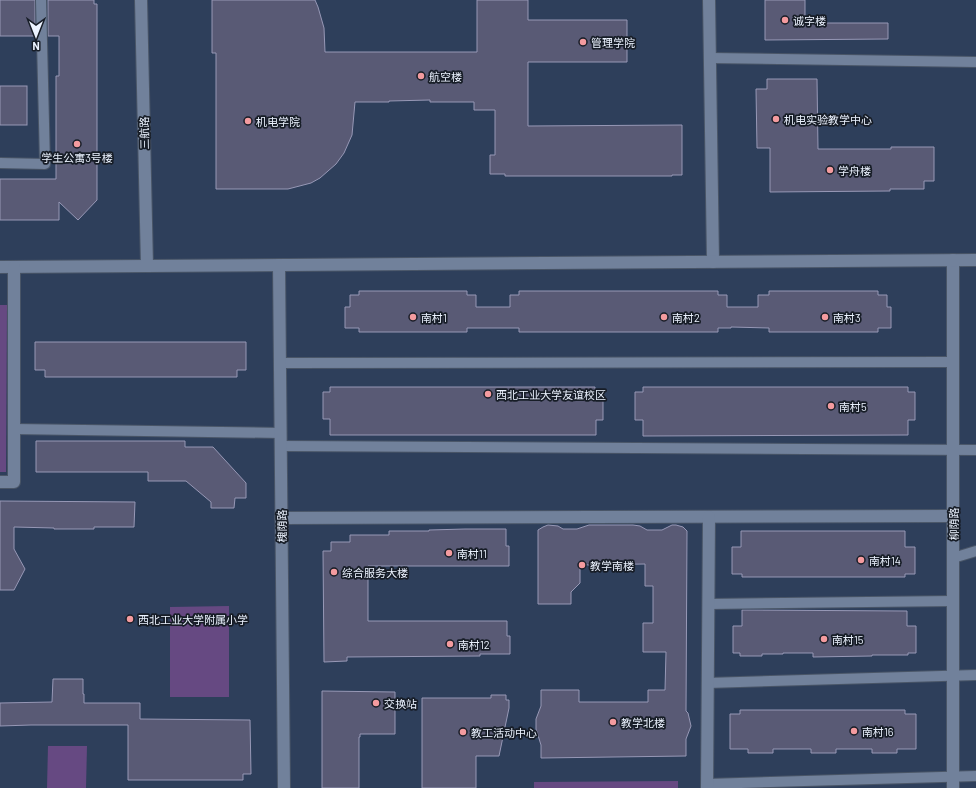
<svg xmlns="http://www.w3.org/2000/svg" width="976" height="788" viewBox="0 0 976 788" font-family="Barlow,'Noto Sans SC',sans-serif">
  <style>
    .built { fill: #2e3f5b }
    .green { fill: #664982 }
    .building { fill: #595a75; stroke: #9798b6 }
    .lines { fill: none; stroke-linecap: round; stroke-linejoin: round }
    .lane-casing { stroke: #495567; stroke-width: 12 }
    .street-casing { stroke: #495567; stroke-width: 14 }
    .lane { stroke: #71819b; stroke-width: 10 }
    .street { stroke: #71819b; stroke-width: 12 }
    .poi-dot { fill: #f49b9f; stroke: #171d27; stroke-width: 1.5 }
    .labels { text-anchor: middle; dominant-baseline: central; stroke-width: 3.5; stroke-linejoin: round; paint-order: stroke }
    .poi-label { font-size: 11px; fill: #ecf3ff; stroke: #171d27; text-anchor: start }
    .street-label { font-size: 11px; fill: #ecf3ff; stroke: #171d27 }
  </style>
  <rect width="100%" height="100%" fill="#28364c"/>
  <rect class="built" x="0" y="0" width="976" height="788"/>
  <g class="green">
    <path d="M0 305H7L6 472H0Z"/>
    <path d="M229 606V697H170V607Z"/>
    <path d="M48 746H87L86 788H47Z"/>
    <path d="M678 781V788H534V782Z"/>
  </g>
  <g class="building">
    <rect x="0" y="0" width="35" height="36"/>
    <path d="M48 0H94V4H97V200L78 220 59 202V220H0V179H56V76H59V36H48Z"/>
    <path d="M212 0H315L318 7 324 28 325 52H477V0H528V20H627V62H528V126L682 125V175H672V176H505V174H490V155H495V110H474V102H430V100L389 101V102H355L352 135 344 153 336 164 320 178 311 183 288 189H216V53H212Z"/>
    <path d="M765 0H805V23H888V39L765 40Z"/>
    <path d="M767 79H817L818 149H891V147H934V181H924V189H890V191L770 192V148H757L756 89H767Z"/>
    <rect x="0" y="86" width="27" height="39"/>
    <path d="M359 291H467V295H476V307H510V295H519V291H718V295H727V307H758V295H769V291H878V295H887V307H891V328H878V332H769V328L731 327V328H718V332H519V328H467V332H359V328H345V307H350V295H359Z"/>
    <path d="M35 342H246V370H237V377H45V370H35Z"/>
    <path d="M330 387H595V392H603V420H596V435H330V419H323V392H330Z"/>
    <path d="M643 387H908V392H915V420H908V435L643 436V420H635V392H643Z"/>
    <path d="M36 441H185V447H213L246 483V498H235L234 508H211V502L186 481H148V472H36Z"/>
    <path d="M0 501 135 502 134 527H94V529H54V528L14 527V549L25 569 14 590H0Z"/>
    <path d="M548 525 558 526 563 529H577L589 525H633L640 526 647 530H662L672 525H676L683 527 687 531 686 711 688 713 691 726 686 739V756L541 758V745L536 729V719L541 706V690H579V702H648V690H665L666 652H643V623H653V586H645V564L580 565V583L571 592V604H538V530L543 527Z"/>
    <path d="M465 529H506V546H509V566H368V621H507V636H510V654H480V656L347 657V661L324 662 323 551H331V542H350V535H389V531H429V530Z"/>
    <path d="M741 531H905V547H915V574H905V577H742V574H732V547H741Z"/>
    <path d="M742 610 907 611V626H916V653H908V655H872V656L813 657V653H783V654H762V656H740V653H733V626H742Z"/>
    <path d="M53 679H83V694H84V703H140V719L250 720 251 774H243V780H128V725H31L0 726V703L52 702Z"/>
    <path d="M322 691 395 692V734H360V737H359V788H322Z"/>
    <path d="M491 695H506V700H509V708L499 756H476V788H422V698H491Z"/>
    <path d="M740 710H905V714H916V749H897V753H872V749H836V753H811V749H773V753H748V749H730V714H740Z"/>
  </g>
  <g class="lines">
    <g class="lane-casing">
      <g id="lane">
        <path d="M710 58 976 62"/>
        <path d="M0 163 45 164 41 0"/>
        <path d="M280 363 953 362"/>
        <path d="M14 429 281 433"/>
        <path d="M281 446 976 450"/>
        <path d="M953 558 976 551"/>
        <path d="M708 604 953 601"/>
        <path d="M707 683 976 675"/>
        <path d="M707 784 976 776"/>
      </g>
    </g>
    <g class="street-casing">
      <g id="street">
        <path d="M141 0 147 266"/>
        <path d="M709 0 713 262"/>
        <path d="M953 260V788"/>
        <path d="M279 265 284 788"/>
        <path d="M0 267 976 260"/>
        <path d="M0 482H14V267"/>
        <path d="M281 518 953 516"/>
        <path d="M707 788 709 517"/>
      </g>
    </g>
    <use href="#lane" class="lane"/>
    <use href="#street" class="street"/>
  </g>
  <g class="poi-dot">
    <circle cx="785" cy="20" r="4"/>
    <circle cx="583" cy="42" r="4"/>
    <circle cx="421" cy="76" r="4"/>
    <circle cx="776" cy="119" r="4"/>
    <circle cx="248" cy="121" r="4"/>
    <circle cx="77" cy="144" r="4"/>
    <circle cx="830" cy="170" r="4"/>
    <circle cx="413" cy="317" r="4"/>
    <circle cx="664" cy="317" r="4"/>
    <circle cx="825" cy="317" r="4"/>
    <circle cx="488" cy="394" r="4"/>
    <circle cx="831" cy="406" r="4"/>
    <circle cx="449" cy="553" r="4"/>
    <circle cx="861" cy="560" r="4"/>
    <circle cx="582" cy="565" r="4"/>
    <circle cx="334" cy="572" r="4"/>
    <circle cx="130" cy="619" r="4"/>
    <circle cx="824" cy="639" r="4"/>
    <circle cx="450" cy="644" r="4"/>
    <circle cx="376" cy="703" r="4"/>
    <circle cx="613" cy="722" r="4"/>
    <circle cx="854" cy="731" r="4"/>
    <circle cx="463" cy="732" r="4"/>
  </g>
  <g class="labels">
    <g class="poi-label">
      <text x="793" y="20">诚字楼</text>
      <text x="591" y="42">管理学院</text>
      <text x="429" y="76">航空楼</text>
      <text x="784" y="119">机电实验教学中心</text>
      <text x="256" y="121">机电学院</text>
      <text x="77" y="157" text-anchor="middle">学生公寓3号楼</text>
      <text x="838" y="170">学舟楼</text>
      <text x="421" y="317">南村1</text>
      <text x="672" y="317">南村2</text>
      <text x="833" y="317">南村3</text>
      <text x="496" y="394">西北工业大学友谊校区</text>
      <text x="839" y="406">南村5</text>
      <text x="457" y="553">南村11</text>
      <text x="869" y="560">南村14</text>
      <text x="590" y="565">教学南楼</text>
      <text x="342" y="572">综合服务大楼</text>
      <text x="138" y="619">西北工业大学附属小学</text>
      <text x="832" y="639">南村15</text>
      <text x="458" y="644">南村12</text>
      <text x="384" y="703">交换站</text>
      <text x="621" y="722">教学北楼</text>
      <text x="862" y="731">南村16</text>
      <text x="471" y="732">教工活动中心</text>
    </g>
    <g class="street-label">
      <text transform="translate(144 133) rotate(-91)">三航路</text>
      <text transform="translate(953 524) rotate(-90)">柳荫路</text>
      <text transform="translate(281 526) rotate(-90)">槐荫路</text>
    </g>
  </g>
  <g transform="translate(36 36) rotate(180)" stroke="#171d27" stroke-width="3" paint-order="stroke">
  <path d="M0-3L7 15L0 10L-7 15Z" fill="#ecf3ff"/>
  <text y="-6" font-size="11" font-weight="bold" text-anchor="middle" fill="#ecf3ff">N</text>
  </g>
</svg>
